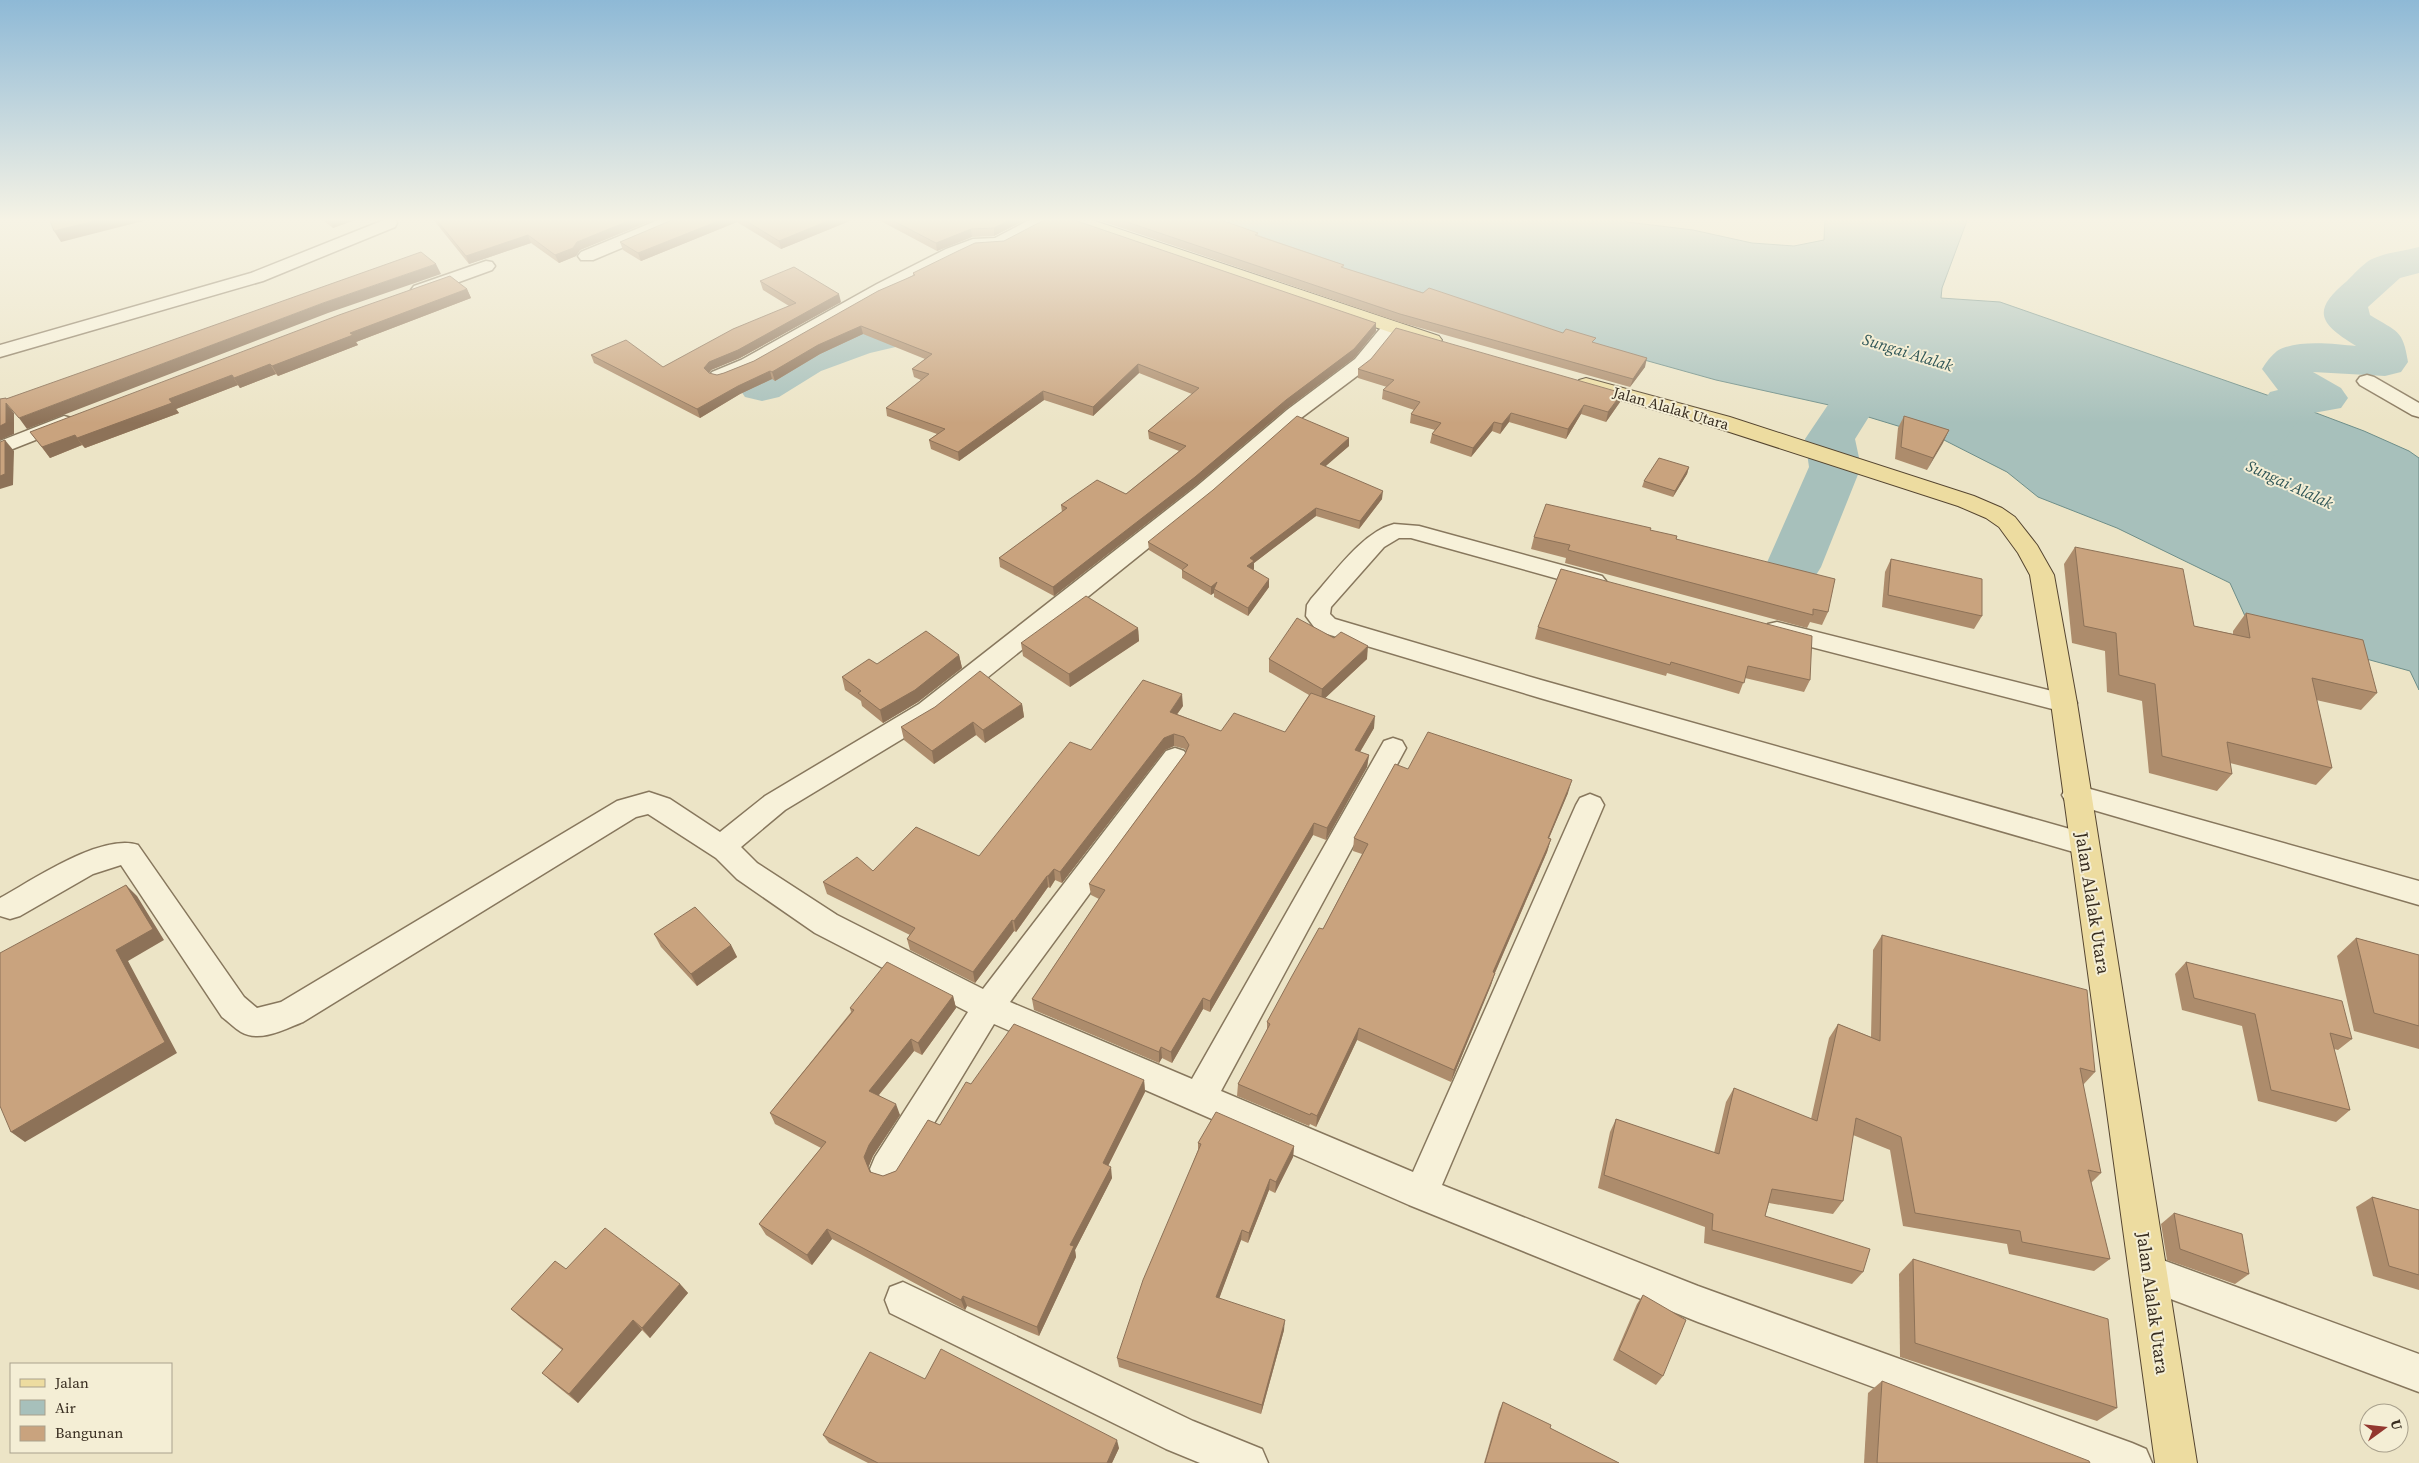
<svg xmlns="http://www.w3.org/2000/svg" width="2419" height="1463" viewBox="0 0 2419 1463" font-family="'Source Serif 4',serif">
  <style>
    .water { fill: #a7c0bb; stroke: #6e8e89 }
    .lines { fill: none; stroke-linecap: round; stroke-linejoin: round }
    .river { fill: #a7c0bb; fill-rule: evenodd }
    .minor-casing { stroke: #87775d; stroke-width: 3 }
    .primary-casing { stroke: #554530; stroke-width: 2 }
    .minor { fill: #f7f1d9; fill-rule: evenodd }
    .primary { fill: #eddca0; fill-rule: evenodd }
    .wall { fill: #ad8c6c }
    .shaded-wall { fill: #8d7258 }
    .building { fill: #c9a37e; stroke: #8d7258 }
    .labels { text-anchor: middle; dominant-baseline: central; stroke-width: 4; stroke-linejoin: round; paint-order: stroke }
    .far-street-label { font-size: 15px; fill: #382d20; stroke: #f4eed5 }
    .far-water-label { font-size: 16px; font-style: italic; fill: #305657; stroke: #f4eed5 }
    .street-label { font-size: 18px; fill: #382d20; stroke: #f4eed5 }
  </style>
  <rect width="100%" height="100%" fill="#ece4c6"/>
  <path class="water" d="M1197 218H1622L1627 222 1693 230 1752 243 1794 246 1824 240 1825 218H1968L1942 288 1941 298 2000 302 2287 402 2364 431 2409 451 2419 458V690L2410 671 2250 627 2230 583 2117 528 2038 497 2007 472 1944 440 1829 405 1716 380 1605 349 1277 248Z"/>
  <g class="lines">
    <g class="river">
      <path d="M2419 247V273L2400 278 2368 307 2370 315C2397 332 2403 329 2408 362L2401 372 2385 376 2313 372 2341 388 2348 398 2341 408 2302 415 2262 473 2244 477 2226 473 2219 462 2270 392 2278 390 2262 369C2266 362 2271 356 2277 351 2296 339 2335 344 2356 346 2319 323 2311 311 2347 281 2354 274 2362 265 2370 260 2383 253 2404 251 2419 247Z"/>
      <path d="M939 300 969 305 975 314 969 323 948 327 934 338 870 353 821 371 779 397 762 401 745 397 738 387 745 377 789 351 839 333 903 318 923 304Z"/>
      <path d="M1891 331 1907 335 1914 345 1855 439 1861 467 1821 567 1813 580 1793 585 1773 580 1765 567 1809 467 1805 439 1875 335Z"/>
    </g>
    <g class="minor-casing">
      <g id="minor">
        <path d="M389 218 395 219 397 223 395 227 263 281 0 357V345L251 273Z"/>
        <path d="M663 218H686L684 222 593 260H581L578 256 581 252Z"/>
        <path d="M1033 218H1054L1052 222 1004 247 976 249 958 257 889 292 755 368 726 380 719 382 712 380 709 376 712 372 741 360 877 284 946 249 973 239 995 238Z"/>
        <path d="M486 261 492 262 495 266 492 270 426 294H414L411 290 414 286Z"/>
        <path d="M1391 322 1398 324 1400 328 1369 367 1301 418 1212 497 937 718 785 810 741 847 757 863 837 915 983 989 1166 751 1175 748 1184 751 1188 758 1184 765 1010 1002 1192 1079 1384 741 1393 738 1402 741 1406 748 1221 1091 1413 1172 1576 805 1580 798 1590 794 1600 798 1604 805 1442 1185 1698 1286 2132 1443 2146 1449 2152 1463H2078L1698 1322 1409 1205 994 1024 899 1181 887 1185 875 1181 870 1169 875 1157 968 1012 815 933 737 879 716 858 648 814 636 817 303 1022C285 1029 260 1043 241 1032 234 1028 228 1021 222 1017L121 865 93 874 20 916 10 919 0 916V898C33 880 101 833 138 845L244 997 257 1008 281 1002 617 801 649 792 670 799 720 832 765 796 919 704 1196 487 1287 410 1355 359 1384 324Z"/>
        <path d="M2367 375 2374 377 2419 403V417L2412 415 2360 385 2357 381 2360 377Z"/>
        <path d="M64 416 71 418 74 422 71 426 0 454V441Z"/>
        <path d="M1394 524 1419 526 1602 576 1606 581 1602 586 1594 589 1411 538H1399L1384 547 1331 607 1330 614 1335 619 1541 680 2084 833 2094 836 2098 844 2094 852 2084 855 1540 698 1317 631 1306 616 1307 605 1311 599C1333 575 1362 532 1394 524Z"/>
        <path d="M1777 622 2064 694 2073 696 2077 703 2073 710 2064 712 1768 636 1765 630 1768 624Z"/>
        <path d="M2076 785 2419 881V905L2066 802 2062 795 2066 788Z"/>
        <path d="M2149 1255 2419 1354V1392L2136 1286 2131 1273 2136 1260Z"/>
        <path d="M903 1282 1193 1421 1262 1449 1268 1463H1200L1166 1449 890 1313 885 1300 890 1287Z"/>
      </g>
    </g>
    <g class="primary-casing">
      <g id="primary">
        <path d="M1060 218H1086L1439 336 1442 340 1439 344 1432 346 1425 344 1063 222Z"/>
        <path d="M1586 378 1730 417 1974 496 2002 508 2015 517 2037 545 2054 575 2077 703 2197 1463H2155L2051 703 2030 575 2018 553 1999 527 1986 518 1958 506 1714 427 1579 388 1576 384 1579 380Z"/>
      </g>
    </g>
    <use href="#minor" class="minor"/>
    <use href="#primary" class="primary"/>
  </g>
  <g class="wall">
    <path d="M320 218H360L333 228Z"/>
    <path d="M432 218H658L580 250 576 256 559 263 531 243 469 264Z"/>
    <path d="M677 218H857L781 249 737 222 641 261 623 250 620 242Z"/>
    <path d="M875 218H1029L994 236 972 237 937 251Z"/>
    <path d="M1092 218H1215L1258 233V235L1344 265 1343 268 1423 293 1595 343 1645 367 1630 387 1399 322Z"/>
    <path d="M1004 241 1376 323V331L1354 358 1286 409 1195 486 1054 596 1000 567 999 558 1062 512 1061 505 1126 494 1179 451 1149 439 1148 431 1192 394 1139 373 1093 416 1044 400 959 461 931 449 929 440 937 434 887 416 886 408 921 380 914 377 912 369 925 359 863 334 820 354 775 381 772 379 740 394 700 418 594 363 591 355 663 367 789 306 763 290 760 281 841 302 740 358 711 370 709 373 717 375 724 373 754 361 913 275V273Z"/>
    <path d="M467 289 471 298 356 342 358 345 278 376 276 374 240 388 238 385 176 409 179 413 85 448 82 445 50 458 30 432Z"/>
    <path d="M1358 369 1620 402 1606 422 1581 414 1566 439 1509 422 1500 434 1492 431 1471 457 1430 443 1432 434 1435 430 1410 423 1411 414 1414 410 1382 399 1383 390 1387 387 1358 378Z"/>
    <path d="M1904 416 1949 430 1927 470 1895 459 1898 428Z"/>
    <path d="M1349 438V446L1325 466 1382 499 1359 529 1316 516 1254 563V569L1253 570 1269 587 1248 616 1214 597V593L1211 595 1182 578V570L1149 550 1148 542Z"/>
    <path d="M1689 467 1687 474 1673 497 1642 487 1644 481Z"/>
    <path d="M1650 530 1676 539 1828 612 1822 625 1810 622 1807 628 1565 563 1566 558 1531 549 1534 537Z"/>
    <path d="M2075 547 2194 626 2233 634V631L2246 613 2377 693 2361 710 2316 700 2332 768 2316 785 2230 763 2232 774 2217 791 2149 773 2142 701 2107 692 2105 651 2072 643 2064 564Z"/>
    <path d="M1891 559 1982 616 1974 629 1882 607 1885 572Z"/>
    <path d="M1561 569 1810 680 1804 692 1745 678 1739 694 1667 673 1666 676 1535 639 1538 627Z"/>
    <path d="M1138 628 1139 641 1070 687 1023 656 1021 643Z"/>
    <path d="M959 655 962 668 918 702 883 723 862 706 861 701 845 690 842 677 877 664Z"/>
    <path d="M1269 659H1367L1325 698 1374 728 1360 752 1369 755 1367 767 1326 840 1313 835 1210 1012 1203 1009 1172 1063 1162 1058 1159 1063 1034 1010 1032 999 1099 899 1091 895 1089 884 1185 754 1186 752 1185 749 1174 746 1165 750 1062 883 1055 880 1050 888 1048 887 1016 932 1014 931 975 983 910 950 907 939 910 935 827 894 823 882 873 871 979 856 1091 750 1183 706 1177 714 1221 731 1285 732 1309 695 1269 672Z"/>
    <path d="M1022 704 1024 717 985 743 976 735 934 764 904 740 901 727Z"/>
    <path d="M1408 769 1568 793 1549 838 1551 839 1547 852 1495 973 1491 985 1451 1082 1357 1040 1316 1127 1310 1124 1309 1126 1237 1096 1238 1084 1267 1030V1022L1323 929 1362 854 1353 851 1354 838Z"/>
    <path d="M654 934 731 945 737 957 697 986 661 947Z"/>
    <path d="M1882 935 2095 1072 2083 1085 2101 1173 2091 1183 2110 1259 2094 1271 2009 1254 2007 1244 1903 1226 1890 1150 1853 1135 1843 1201 1833 1214 1769 1203 1765 1216 1863 1272 1852 1284 1704 1243 1705 1227 1598 1188 1610 1132 1616 1119 1714 1153 1726 1102 1734 1088 1811 1119 1829 1038 1838 1024 1871 1037 1873 950Z"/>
    <path d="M2356 938 2419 955V1049L2354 1031 2337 956Z"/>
    <path d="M2186 962 2352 1039 2338 1050 2334 1049 2350 1110 2336 1122 2258 1101 2242 1026 2182 1010 2175 974Z"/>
    <path d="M953 996 956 1008 922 1055 914 1051 879 1095 900 1115 873 1156 868 1168 870 1172 883 1176 896 1171 940 1125 971 1084 1144 1080 1145 1092 1108 1166 1112 1178 1075 1250 1076 1257 1039 1336 967 1306 965 1310 832 1239 812 1265 766 1235 759 1224 821 1148 775 1124 770 1113 851 1012 850 1008Z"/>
    <path d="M1198 1143 1294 1146 1293 1157 1275 1193 1269 1190 1248 1243 1241 1240 1219 1298 1284 1330 1261 1414 1119 1367 1117 1358 1198 1150Z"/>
    <path d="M2372 1197 2419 1210V1290L2373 1276 2356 1207Z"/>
    <path d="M2174 1213 2249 1274 2235 1284 2167 1260 2161 1224Z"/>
    <path d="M1913 1259 2117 1408 2097 1421 1900 1357 1899 1274Z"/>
    <path d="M566 1269 680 1284 688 1293 650 1338 642 1330 578 1403 552 1382 542 1373 562 1350 521 1318 511 1309Z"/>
    <path d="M1643 1295 1663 1376 1656 1385 1613 1360 1637 1304Z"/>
    <path d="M925 1379 1119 1448 1112 1463H868L829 1443 823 1435Z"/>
    <path d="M1882 1381 2090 1463H1864L1868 1393Z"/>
    <path d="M1503 1402 1550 1428 1619 1463H1484L1499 1411Z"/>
  </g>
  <g class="shaded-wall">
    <path d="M106 218H146L147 220 61 242 54 231Z"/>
    <path d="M341 218H360L333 228 330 222Z"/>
    <path d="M636 218H658L580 250 576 256 559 263 555 255 577 242Z"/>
    <path d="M726 218H736L737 222 641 261 638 253Z"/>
    <path d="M835 218H857L781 249 779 241Z"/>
    <path d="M1013 218H1029L994 236V228Z"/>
    <path d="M971 229 972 237 937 251 936 243Z"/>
    <path d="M528 235 531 243 469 264 466 256Z"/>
    <path d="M436 264 441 274 328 313 27 429 19 418 323 303Z"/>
    <path d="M467 289 471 298 356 342 358 345 278 376 272 366 350 333Z"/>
    <path d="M839 294 841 302 740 358 711 370 707 376 704 368 709 362Z"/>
    <path d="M1376 323V331L1354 358 1286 409 1195 486 1054 596 1053 587Z"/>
    <path d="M861 326 863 334 820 354 775 381 772 372 818 345Z"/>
    <path d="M1647 358 1645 367 1630 387 1633 379Z"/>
    <path d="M270 364 276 374 240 388 234 378Z"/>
    <path d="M1138 364 1139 373 1093 416V407Z"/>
    <path d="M770 371 772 379 740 394 700 418 697 409 738 386Z"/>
    <path d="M232 375 238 385 176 409 179 413 85 448 77 438 169 399Z"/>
    <path d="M1043 391 1044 400 959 461 958 452Z"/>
    <path d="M1622 393 1620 402 1606 422 1608 412Z"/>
    <path d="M6 403 14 413V434L0 440V426Z"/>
    <path d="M1584 405 1581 414 1566 439 1568 429Z"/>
    <path d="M1511 413 1509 422 1500 434 1502 424Z"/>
    <path d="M1494 422 1492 431 1471 457 1473 448Z"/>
    <path d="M1949 430 1943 443 1927 470 1933 458Z"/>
    <path d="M75 435 82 445 50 458 42 447Z"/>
    <path d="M1349 438V446L1319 472 1320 464Z"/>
    <path d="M5 440 14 451 13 485 0 489V476Z"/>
    <path d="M1689 467 1687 474 1673 497 1675 491Z"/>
    <path d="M1383 491 1382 499 1359 529 1360 521Z"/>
    <path d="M1316 508V516L1254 563V569L1247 574V566L1250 558Z"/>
    <path d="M1269 579V587L1248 616V608Z"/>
    <path d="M1217 582 1214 589V593L1211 595V587Z"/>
    <path d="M1138 628 1139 641 1070 687 1069 674Z"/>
    <path d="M1368 646 1367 659 1321 702 1322 689Z"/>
    <path d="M959 655 962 668 918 702 883 723 880 710Z"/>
    <path d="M1182 694 1183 706 1170 724V712Z"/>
    <path d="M1022 704 1024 717 985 743 983 730Z"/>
    <path d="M1375 716 1374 728 1354 762 1355 750Z"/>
    <path d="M973 722 976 735 934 764 932 751Z"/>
    <path d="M1174 734V746L1165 750 1062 883 1060 872 1164 738Z"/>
    <path d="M1369 755 1367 767 1326 840 1327 828Z"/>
    <path d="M1572 780 1568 793 1544 850 1548 838Z"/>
    <path d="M1314 823 1313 835 1210 1012V1001Z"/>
    <path d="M1551 839 1547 852 1490 984 1493 972Z"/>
    <path d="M1054 869 1055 880 1050 888 1048 876Z"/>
    <path d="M1047 876 1048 887 1016 932 1014 921Z"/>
    <path d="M126 885 137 896 164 940 128 961 177 1053 25 1142 11 1132 116 950Z"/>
    <path d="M1012 920 1014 931 975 983 973 972Z"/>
    <path d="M731 945 737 957 697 986 691 974Z"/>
    <path d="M1495 973 1491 985 1451 1082 1454 1070Z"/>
    <path d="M953 996 956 1008 922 1055 918 1043Z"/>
    <path d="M1203 998V1009L1172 1063 1171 1052Z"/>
    <path d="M1359 1028 1357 1040 1316 1127 1317 1116Z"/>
    <path d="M911 1039 914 1051 873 1102 869 1091Z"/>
    <path d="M1161 1047 1162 1058 1159 1063V1052Z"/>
    <path d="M1144 1080 1145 1092 1104 1174 1103 1163Z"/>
    <path d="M896 1104 900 1115 873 1156 868 1168 864 1157 869 1145Z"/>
    <path d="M1294 1146 1293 1157 1275 1193 1276 1182Z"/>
    <path d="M1111 1167 1112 1178 1075 1250 1076 1257 1039 1336 1037 1327 1070 1245Z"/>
    <path d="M1270 1179 1269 1190 1248 1243 1249 1233Z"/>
    <path d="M827 1229 832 1239 812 1265 807 1255Z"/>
    <path d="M1242 1230 1241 1240 1216 1307V1297Z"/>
    <path d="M680 1284 688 1293 650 1338 642 1328Z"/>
    <path d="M963 1296 967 1306 965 1310 961 1300Z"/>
    <path d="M633 1320 642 1330 578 1403 569 1394Z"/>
    <path d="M1285 1320 1284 1330 1261 1414 1262 1405Z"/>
    <path d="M1117 1440 1119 1448 1112 1463H1107Z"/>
  </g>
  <g class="building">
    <path d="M49 218H106L54 231Z"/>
    <path d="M325 218H341L330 222Z"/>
    <path d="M435 218H636L577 242 573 248 555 255 528 235 466 256Z"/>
    <path d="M677 218H726L638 253 620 242Z"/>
    <path d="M741 218H835L779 241Z"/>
    <path d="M888 218H1013L994 228 971 229 936 243Z"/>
    <path d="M1048 218H1068L1376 323 1354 349 1286 400 1195 477 1053 587 999 558 1067 508 1061 505 1097 480 1126 494 1186 446 1148 431 1199 388 1138 364 1093 407 1043 391 958 452 929 440 945 429 886 408 929 374 912 369 932 354 861 326 818 345 772 372 770 371 738 386 697 409 591 355 626 340 663 367 733 329 796 303 760 281 794 267 839 294 738 350 709 362 704 368 709 373 717 375 724 373 754 361 878 291 915 275 913 273 958 251 975 243 1004 241Z"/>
    <path d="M1115 218H1215L1258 233 1255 235 1344 265 1341 267 1423 293 1429 288 1563 333 1566 329 1596 338 1592 342 1647 358 1633 379 1400 314Z"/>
    <path d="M421 252 436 264 323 303 19 418 6 403V423L0 426V399L6 398V399Z"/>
    <path d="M450 276 467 289 350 333 353 335 272 366 270 364 234 378 232 375 169 399 172 403 77 438 75 435 42 447 30 432 339 315Z"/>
    <path d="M1396 328 1622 393 1608 412 1584 405 1568 429 1511 413 1502 424 1494 422 1473 448 1432 434 1441 423 1411 414 1420 402 1383 390 1394 380 1358 369 1371 359Z"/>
    <path d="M1297 416 1349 438 1320 464 1383 491 1360 521 1316 508 1250 558 1254 561 1247 566 1269 579 1248 608 1214 589 1217 582 1211 587 1182 570 1188 565 1148 542 1213 490Z"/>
    <path d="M1904 416 1949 430 1933 458 1901 447Z"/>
    <path d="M5 440V474L0 476V442Z"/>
    <path d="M1659 458 1689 467 1675 491 1644 481Z"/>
    <path d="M1546 504 1651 528 1650 530 1677 536 1676 539 1835 579 1828 612 1813 609V615L1568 550 1570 545 1534 537Z"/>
    <path d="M2075 547 2183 569 2194 626 2250 638 2246 613 2363 640 2377 693 2312 678 2332 768 2227 742 2232 774 2162 756 2155 684 2119 675 2116 633 2084 626Z"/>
    <path d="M1891 559 1982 579V616L1888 595Z"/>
    <path d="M1561 569 1812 636 1810 680 1748 666 1744 683 1671 662 1670 665 1538 627Z"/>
    <path d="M1086 596 1138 628 1069 674 1021 643Z"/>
    <path d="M1297 618 1334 638 1341 632 1368 646 1322 689 1269 659Z"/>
    <path d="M926 631 959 655 915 690 880 710 858 693 861 691 842 677 869 659 877 664Z"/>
    <path d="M980 671 1022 704 983 730 973 722 932 751 901 727 935 707Z"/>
    <path d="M1143 680 1182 694 1170 712 1221 731 1234 713 1285 732 1311 693 1375 716 1355 750 1369 755 1327 828 1314 823 1210 1001 1203 998 1171 1052 1161 1047 1159 1052 1032 999 1105 890 1089 884 1185 754 1189 745 1184 737 1174 734 1164 738 1060 872 1054 869 1048 876H1047L1014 921 1012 920 973 972 907 939 915 928 823 882 857 857 873 871 916 827 979 856 1070 742 1091 750Z"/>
    <path d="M1428 732 1572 780 1548 838 1551 839 1493 972 1495 973 1454 1070 1359 1028 1317 1116 1311 1113 1310 1115 1238 1084 1270 1024 1267 1022 1292 976 1319 928 1323 929 1368 844 1354 838 1395 764 1408 769Z"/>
    <path d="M126 885 153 929 116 950 165 1042 11 1132 0 1106V953Z"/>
    <path d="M695 907 731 945 691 974 654 934Z"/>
    <path d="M1882 935 2087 990 2095 1072 2080 1068 2101 1173 2088 1170 2110 1259 2022 1242 2020 1231 1915 1213 1901 1137 1856 1118 1843 1201 1772 1189 1765 1216 1870 1249 1863 1272 1712 1230 1713 1214 1604 1175 1616 1119 1719 1154 1734 1088 1817 1121 1838 1024 1880 1041Z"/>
    <path d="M2356 938 2419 955V1026L2374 1013Z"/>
    <path d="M887 962 953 996 918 1043 911 1039 869 1091 896 1104 869 1145 864 1157 870 1172 883 1176 896 1171 928 1120 940 1125 966 1082 971 1084 1014 1024 1144 1080 1103 1163 1111 1167 1070 1245 1074 1246 1037 1327 963 1296 961 1300 827 1229 807 1255 759 1224 826 1142 770 1113 854 1010 850 1008Z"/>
    <path d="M2186 962 2342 1001 2352 1039 2330 1033 2350 1110 2271 1090 2255 1014 2194 998Z"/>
    <path d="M1216 1112 1294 1146 1276 1182 1270 1179 1249 1233 1242 1230 1216 1297 1285 1320 1262 1405 1117 1358 1143 1280 1201 1144 1198 1143Z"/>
    <path d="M2372 1197 2419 1210V1275L2389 1266Z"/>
    <path d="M2174 1213 2242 1234 2249 1274 2180 1249Z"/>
    <path d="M605 1228 680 1284 642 1328 633 1320 569 1394 542 1373 563 1349 511 1309 555 1261 566 1269Z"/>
    <path d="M1913 1259 2108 1319 2117 1408 1915 1343Z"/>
    <path d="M1643 1295 1686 1320 1663 1376 1619 1350Z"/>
    <path d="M941 1349 1117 1440 1107 1463H878L823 1435 870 1352 925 1379Z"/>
    <path d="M1882 1381 2089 1461 2090 1463H1877Z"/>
    <path d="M1503 1402 1551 1425 1550 1428 1619 1463H1485Z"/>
  </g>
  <linearGradient id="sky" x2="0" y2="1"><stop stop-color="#8eb9d6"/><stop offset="0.52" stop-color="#f6f3e5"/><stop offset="1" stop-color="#f6f3e5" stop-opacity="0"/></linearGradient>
  <rect width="2419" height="423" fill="url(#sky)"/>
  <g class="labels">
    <g class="far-street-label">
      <text transform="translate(1671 408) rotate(16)">Jalan Alalak Utara</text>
    </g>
    <g class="far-water-label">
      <text transform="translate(1908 352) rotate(17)">Sungai Alalak</text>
      <text transform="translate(2290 484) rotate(25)">Sungai Alalak</text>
    </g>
    <g class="street-label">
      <text transform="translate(2093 903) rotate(81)">Jalan Alalak Utara</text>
      <text transform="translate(2153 1303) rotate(82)">Jalan Alalak Utara</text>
    </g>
  </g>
  <rect x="10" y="1363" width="162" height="90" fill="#f4eed5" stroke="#a9a18d"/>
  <rect x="20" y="1379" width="25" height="8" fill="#eddca0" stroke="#a9a18d"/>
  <text x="55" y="1388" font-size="15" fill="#382d20">Jalan</text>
  <rect x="20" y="1400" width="25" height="15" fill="#a7c0bb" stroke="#a9a18d"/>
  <text x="55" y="1413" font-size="15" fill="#382d20">Air</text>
  <rect x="20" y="1426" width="25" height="15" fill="#c9a37e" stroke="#a9a18d"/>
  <text x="55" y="1438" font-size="15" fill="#382d20">Bangunan</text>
  <g transform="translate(2384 1428) rotate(75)"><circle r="24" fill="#f4eed5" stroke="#a9a18d"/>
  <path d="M0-4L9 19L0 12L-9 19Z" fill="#93372f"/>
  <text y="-8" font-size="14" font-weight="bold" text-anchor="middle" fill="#382d20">U</text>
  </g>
</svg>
